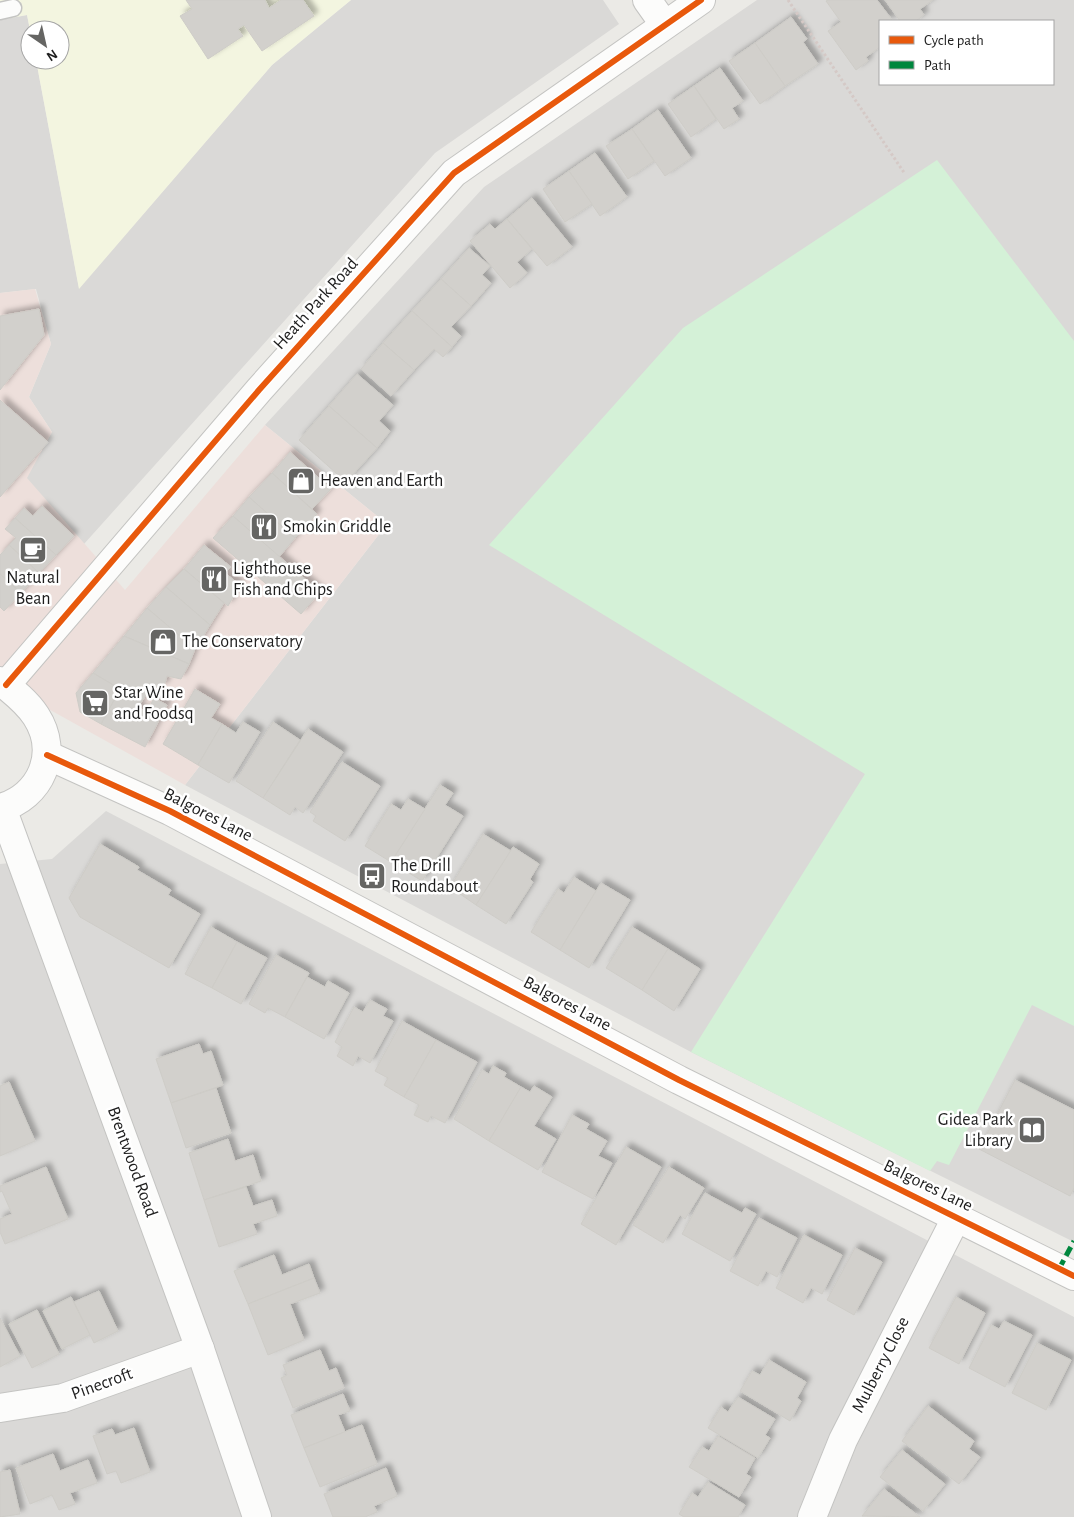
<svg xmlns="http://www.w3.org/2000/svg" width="1074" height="1517" viewBox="0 0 1074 1517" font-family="'Alegreya Sans',sans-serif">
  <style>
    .residential { fill: #dad9d7; fill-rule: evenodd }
    .commercial { fill: #eddfdb }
    .education { fill: #f3f5e0 }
    .park { fill: #d4f1d7 }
    .building { fill: #d2d0cc; stroke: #ceccc7; filter: url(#shadow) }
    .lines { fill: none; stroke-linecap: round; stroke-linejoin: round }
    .service-casing { stroke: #c4c4c2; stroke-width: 19 }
    .minor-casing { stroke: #c4c4c2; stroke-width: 30 }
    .tertiary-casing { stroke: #c4c4c2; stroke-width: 30 }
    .path { stroke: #d5c9c6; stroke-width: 3; stroke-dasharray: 2.5 2.5; stroke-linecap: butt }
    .service { stroke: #fcfcfb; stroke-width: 16 }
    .minor { stroke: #fcfcfb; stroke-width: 28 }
    .tertiary { stroke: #fcfcfb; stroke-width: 28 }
    .quiet { stroke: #00873e; stroke-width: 5; stroke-dasharray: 10 5; stroke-linecap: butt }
    .cycleway-casing { stroke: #fff; stroke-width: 9 }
    .cycleway { stroke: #e8590c; stroke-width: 6 }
    .labels { text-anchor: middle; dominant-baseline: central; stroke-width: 5; stroke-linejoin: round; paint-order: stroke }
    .street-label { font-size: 18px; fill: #1d1d1d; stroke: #fff }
    .poi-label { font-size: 18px; fill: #1d1d1d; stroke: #fff; text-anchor: start }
  </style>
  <defs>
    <filter id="shadow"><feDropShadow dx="4.5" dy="-4.5" stdDeviation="2.5" flood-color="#0004"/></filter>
  </defs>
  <rect width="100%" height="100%" fill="#ebeae6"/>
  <g class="residential">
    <path d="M351 0H603L619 24 435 153 84 544 26 478 52 432 29 397 51 344 36 289 0 293V20L27 15 30 30V60H36L79 288 272 65Z"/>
    <path d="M757 0H1074V1242L691 1052 185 785 387 524 265 425 484 187ZM880 21H1053V84H880Z"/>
    <path d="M106 811 1074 1317V1517H0V864L52 859Z"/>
  </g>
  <path class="commercial" d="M35 289 51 344 29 397 52 432 27 478 125 590 265 425 387 524 185 785 0 682V293Z"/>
  <path class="education" d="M0 0H351L272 65 79 289 36 60H60V30H30L27 15 0 20Z"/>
  <path class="park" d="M937 160 1074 341V1026L1032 1005 949 1165 937 1161 930 1171 691 1052 865 774 489 545 683 328Z"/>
  <g class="building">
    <path d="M186 0H265L269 8 281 0H303L314 16 262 51 244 25 238 29 243 36 208 59 180 16 192 9Z"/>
    <path d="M828 0H877L893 21H880V47L866 57 868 61 856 70 828 31 841 22 826 1Z"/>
    <path d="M885 0H933L920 9 924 15 916 21H900Z"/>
    <path d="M791 17 807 39 803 42 818 64 785 86 755 43Z"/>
    <path d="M755 43 785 86 760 104 729 61Z"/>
    <path d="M720 68 743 101 732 108 739 119 724 129 694 86Z"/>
    <path d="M694 86 716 119 691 137 668 104Z"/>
    <path d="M658 110 691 158 665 176 632 129Z"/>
    <path d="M632 129 654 161 628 179 606 146Z"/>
    <path d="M595 153 627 197 600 216 569 171Z"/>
    <path d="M569 171 592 204 565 222 543 189Z"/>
    <path d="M532 198 572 247 547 266 507 219Z"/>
    <path d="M507 219 532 249 517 262 527 273 510 288 470 241 490 224 495 229Z"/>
    <path d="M469 248 490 266 482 275 491 283 471 306 441 279Z"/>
    <path d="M441 279 471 306 451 327 461 336 452 347 412 311Z"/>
    <path d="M39 309 44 335 0 390V316Z"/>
    <path d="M412 311 452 347 443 357 434 349 414 370 383 343Z"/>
    <path d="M383 343 414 370 391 396 361 369Z"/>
    <path d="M357 374 393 405 379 421 390 431 377 448 329 406Z"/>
    <path d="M0 400 48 442 0 497Z"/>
    <path d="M329 406 377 448 346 482 299 440Z"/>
    <path d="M290 452 331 489 312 509 272 473Z"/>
    <path d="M272 473 317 514 295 538 249 497Z"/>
    <path d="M249 497 295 538 279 557 233 516Z"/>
    <path d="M42 506 74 536 56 555 15 518 24 508 33 516Z"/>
    <path d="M233 516 320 592 301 614 213 538Z"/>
    <path d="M15 518 56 555 39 573 9 545 16 538 5 529Z"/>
    <path d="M9 545 39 573 21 593 0 574V555Z"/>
    <path d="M204 545 231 567 225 573 240 585 228 606 184 569Z"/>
    <path d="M184 569 224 603 210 625 166 587Z"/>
    <path d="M0 574 21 593 4 611 0 607Z"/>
    <path d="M166 587 210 625 195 649 147 608Z"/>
    <path d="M147 608 195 649 189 664 124 636Z"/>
    <path d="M124 636 189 664 181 679 167 676 164 686 150 689 138 707 147 712 154 698 167 705 145 747 101 724 120 689 93 673Z"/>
    <path d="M93 673 120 689 101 724 80 712 76 693Z"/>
    <path d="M195 689 220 704 211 718 222 724 198 765 163 744Z"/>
    <path d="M243 722 260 732 229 783 198 765 222 724 236 733Z"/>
    <path d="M273 722 300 740 263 798 236 781Z"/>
    <path d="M308 729 343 752 303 813 295 807 290 815 263 798Z"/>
    <path d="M342 762 380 786 345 841 313 821 316 816 310 812Z"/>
    <path d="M440 785 453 793 445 805 463 816 422 881 391 862Z"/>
    <path d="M408 799 425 809 391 862 365 846 391 804 401 810Z"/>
    <path d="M483 834 511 851 476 905 450 887Z"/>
    <path d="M100 844 139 867 137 870 171 890 168 895 200 914 169 968 80 917 69 898Z"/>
    <path d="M513 847 539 864 530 879 533 882 506 924 476 905Z"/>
    <path d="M574 877 596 891 560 950 531 932 558 889 564 893Z"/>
    <path d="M601 883 630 900 589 968 560 950Z"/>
    <path d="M211 927 237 942 212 988 185 974Z"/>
    <path d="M632 927 668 949 642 990 606 968Z"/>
    <path d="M237 942 267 958 241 1004 212 988Z"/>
    <path d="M668 949 700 969 674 1011 642 990Z"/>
    <path d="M276 955 309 973 285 1017 268 1008 265 1013 249 1004Z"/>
    <path d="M307 977 325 987 328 981 349 993 324 1039 285 1017Z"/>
    <path d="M370 1000 387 1009 383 1016 393 1021 370 1063 358 1056 353 1066 337 1056 342 1047 335 1042 354 1007 363 1012Z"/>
    <path d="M402 1021 436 1040 404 1097 384 1085 388 1078 375 1071Z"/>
    <path d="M436 1040 477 1062 445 1123 431 1116 428 1122 414 1115 419 1105 404 1097Z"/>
    <path d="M199 1044 203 1054 211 1051 223 1085 171 1103 156 1059Z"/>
    <path d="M493 1066 506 1073 504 1077 521 1087 489 1141 454 1119 482 1070 489 1074Z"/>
    <path d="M1015 1080 1074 1110V1188L1070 1196 979 1149Z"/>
    <path d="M9 1082 35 1141 0 1156V1086Z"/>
    <path d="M534 1086 552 1097 534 1126 556 1139 538 1170 489 1141 521 1087 530 1092Z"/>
    <path d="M216 1088 231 1133 186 1148 171 1103Z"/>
    <path d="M572 1115 589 1124 586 1129 607 1141 598 1156 612 1163 593 1199 542 1172Z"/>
    <path d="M228 1139 235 1161 253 1155 261 1181 204 1200 189 1153Z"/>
    <path d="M626 1147 661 1167 616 1245 581 1224Z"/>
    <path d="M46 1167 68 1219 5 1244 0 1232V1219L12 1214 2 1191 0 1192V1186Z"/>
    <path d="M669 1167 704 1188 685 1219 680 1215 663 1243 633 1225Z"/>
    <path d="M246 1187 253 1206 272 1200 277 1216 253 1224 257 1234 219 1247 204 1200Z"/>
    <path d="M705 1193 742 1213 745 1208 756 1214 730 1261 682 1234Z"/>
    <path d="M759 1218 797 1238 777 1277 766 1271 758 1286 730 1271Z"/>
    <path d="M804 1235 842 1255 822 1294 811 1288 803 1303 776 1288Z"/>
    <path d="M855 1248 882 1262 854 1315 827 1300Z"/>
    <path d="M274 1255 282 1275 309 1264 314 1278 248 1304 234 1271Z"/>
    <path d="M314 1278 320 1293 290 1304 304 1340 268 1355 248 1304Z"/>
    <path d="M99 1291 118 1331 94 1343 74 1302Z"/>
    <path d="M71 1297 90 1335 62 1349 43 1311Z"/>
    <path d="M956 1297 985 1313 959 1364 929 1348Z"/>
    <path d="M37 1310 59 1354 32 1368 9 1324Z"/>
    <path d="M0 1318 20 1356 0 1367Z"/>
    <path d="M1004 1321 1032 1335 1005 1387 969 1368 991 1325 999 1329Z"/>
    <path d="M1037 1343 1071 1360 1046 1410 1012 1393Z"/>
    <path d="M320 1350 329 1371 336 1368 344 1388 293 1408 281 1378 287 1375 283 1365Z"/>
    <path d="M769 1360 806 1382 797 1398 801 1401 790 1421 740 1391 752 1371 760 1375Z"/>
    <path d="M343 1394 350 1411 338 1415 345 1432 304 1448 291 1415Z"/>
    <path d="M738 1397 775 1419 765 1435 770 1438 758 1458 708 1428 721 1407 728 1412Z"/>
    <path d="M928 1406 974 1441 969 1449 980 1457 959 1484 902 1441Z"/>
    <path d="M362 1425 377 1464 320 1487 304 1448Z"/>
    <path d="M134 1428 150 1472 121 1483 116 1471 107 1474 93 1436 112 1429 115 1435Z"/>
    <path d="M718 1436 755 1458 746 1474 751 1477 739 1497 689 1467 702 1447 709 1451Z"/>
    <path d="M902 1450 945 1484 923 1511 880 1477Z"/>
    <path d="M53 1454 60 1471 88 1460 97 1483 70 1493 75 1504 59 1510 52 1495 30 1504 16 1468Z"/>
    <path d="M386 1468 397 1496 374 1506 377 1512 365 1517H333L324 1494Z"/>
    <path d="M10 1470 20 1514 0 1517V1472Z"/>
    <path d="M708 1482 745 1505 738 1517H684L679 1514 692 1493 698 1497Z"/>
    <path d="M884 1489 920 1517 862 1516Z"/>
  </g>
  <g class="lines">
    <g class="service-casing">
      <path id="service" d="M0 11 13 8"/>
    </g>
    <g class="minor-casing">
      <g id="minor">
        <path d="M647 0 664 24"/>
        <path d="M0 1408 63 1398 200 1349"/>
        <path d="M812 1517 843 1440 957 1216"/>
      </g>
    </g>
    <g class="tertiary-casing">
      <g id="tertiary">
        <path d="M0 681C13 691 27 702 36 716 60 753 41 797 0 808"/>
        <path d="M6 685 259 390 454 173 701 0"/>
        <path d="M47 755 170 811 679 1080 1074 1276"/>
        <path d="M2 808 200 1349 257 1517"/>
      </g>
    </g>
    <path class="path" d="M788 0 905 174"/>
    <use href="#service" class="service"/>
    <use href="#minor" class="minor"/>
    <use href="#tertiary" class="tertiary"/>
    <path class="quiet" d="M1059 1269 1074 1241"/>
    <g class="cycleway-casing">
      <g id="cycleway">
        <path d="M6 685 259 390 454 173 701 0"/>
        <path d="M47 755 170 811 679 1080 1074 1276"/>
      </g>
    </g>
    <use href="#cycleway" class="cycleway"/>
  </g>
  <defs>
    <g id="shop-square" transform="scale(1.4375)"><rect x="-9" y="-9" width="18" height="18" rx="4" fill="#656563" stroke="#fff"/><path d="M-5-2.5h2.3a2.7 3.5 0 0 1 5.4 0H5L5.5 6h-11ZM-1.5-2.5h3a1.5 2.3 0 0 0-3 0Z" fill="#fff"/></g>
    <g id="restaurant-square" transform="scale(1.4375)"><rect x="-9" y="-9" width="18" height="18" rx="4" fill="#656563" stroke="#fff"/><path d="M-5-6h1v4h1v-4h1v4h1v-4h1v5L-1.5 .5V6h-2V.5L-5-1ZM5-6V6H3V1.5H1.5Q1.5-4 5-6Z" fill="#fff"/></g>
    <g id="cafe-square" transform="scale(1.4375)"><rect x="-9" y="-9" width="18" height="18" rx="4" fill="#656563" stroke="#fff"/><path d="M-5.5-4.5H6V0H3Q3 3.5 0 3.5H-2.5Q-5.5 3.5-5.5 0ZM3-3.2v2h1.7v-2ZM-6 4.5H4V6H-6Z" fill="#fff"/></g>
    <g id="supermarket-square" transform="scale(1.4375)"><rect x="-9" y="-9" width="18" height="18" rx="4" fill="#656563" stroke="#fff"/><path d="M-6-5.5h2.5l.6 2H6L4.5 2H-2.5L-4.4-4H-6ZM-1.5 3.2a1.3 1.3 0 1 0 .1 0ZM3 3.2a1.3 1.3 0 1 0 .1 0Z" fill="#fff"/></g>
    <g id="bus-square" transform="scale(1.4375)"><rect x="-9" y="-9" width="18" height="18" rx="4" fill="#656563" stroke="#fff"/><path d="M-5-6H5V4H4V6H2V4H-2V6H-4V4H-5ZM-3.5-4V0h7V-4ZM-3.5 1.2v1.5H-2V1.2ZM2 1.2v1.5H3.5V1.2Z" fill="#fff"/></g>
    <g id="library-square" transform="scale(1.4375)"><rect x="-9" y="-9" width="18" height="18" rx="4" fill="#656563" stroke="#fff"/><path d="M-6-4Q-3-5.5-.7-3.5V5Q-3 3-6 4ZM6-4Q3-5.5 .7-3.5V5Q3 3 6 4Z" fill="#fff"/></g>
  </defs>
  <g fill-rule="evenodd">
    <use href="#shop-square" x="301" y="481"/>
    <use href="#restaurant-square" x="264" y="527"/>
    <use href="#cafe-square" x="33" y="550"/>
    <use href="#restaurant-square" x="214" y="579"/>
    <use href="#shop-square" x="163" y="642"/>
    <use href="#supermarket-square" x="95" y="703"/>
    <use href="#bus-square" x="372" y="876"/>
    <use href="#library-square" x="1032" y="1130"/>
  </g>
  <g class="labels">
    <g class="street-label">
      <text transform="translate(316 304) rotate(-48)">Heath Park Road</text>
      <text transform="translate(208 815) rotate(27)">Balgores Lane</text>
      <text transform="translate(567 1004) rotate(28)">Balgores Lane</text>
      <text transform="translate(132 1162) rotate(70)">Brentwood Road</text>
      <text transform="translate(928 1186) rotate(26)">Balgores Lane</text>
      <text transform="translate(881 1365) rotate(-63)">Mulberry Close</text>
      <text transform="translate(102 1384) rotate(-20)">Pinecroft</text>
    </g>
    <g class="poi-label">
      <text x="320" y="481">Heaven and Earth</text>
      <text x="283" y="527">Smokin Griddle</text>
      <text x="233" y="569">Lighthouse<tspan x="233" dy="21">Fish and Chips</tspan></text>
      <text x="33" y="578" text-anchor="middle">Natural<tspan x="33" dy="21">Bean</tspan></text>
      <text x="182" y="642">The Conservatory</text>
      <text x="114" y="693">Star Wine<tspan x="114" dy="21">and Foodsq</tspan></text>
      <text x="391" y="866">The Drill<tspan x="391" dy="21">Roundabout</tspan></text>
      <text x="1013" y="1120" text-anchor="end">Gidea Park<tspan x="1013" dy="21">Library</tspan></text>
    </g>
  </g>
  <rect x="879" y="20" width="175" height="65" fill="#ffffff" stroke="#a5a5a5"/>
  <rect x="889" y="36" width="25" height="8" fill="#e8590c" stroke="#a5a5a5"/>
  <text x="924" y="45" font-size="15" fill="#1d1d1d">Cycle path</text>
  <rect x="889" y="61" width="25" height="8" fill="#00873e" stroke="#a5a5a5"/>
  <text x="924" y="70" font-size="15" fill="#1d1d1d">Path</text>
  <g transform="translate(45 45) rotate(146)"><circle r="24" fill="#ffffff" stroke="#a5a5a5"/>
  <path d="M0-4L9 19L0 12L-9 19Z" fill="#656563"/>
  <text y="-8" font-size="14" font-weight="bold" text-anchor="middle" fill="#1d1d1d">N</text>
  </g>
</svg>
